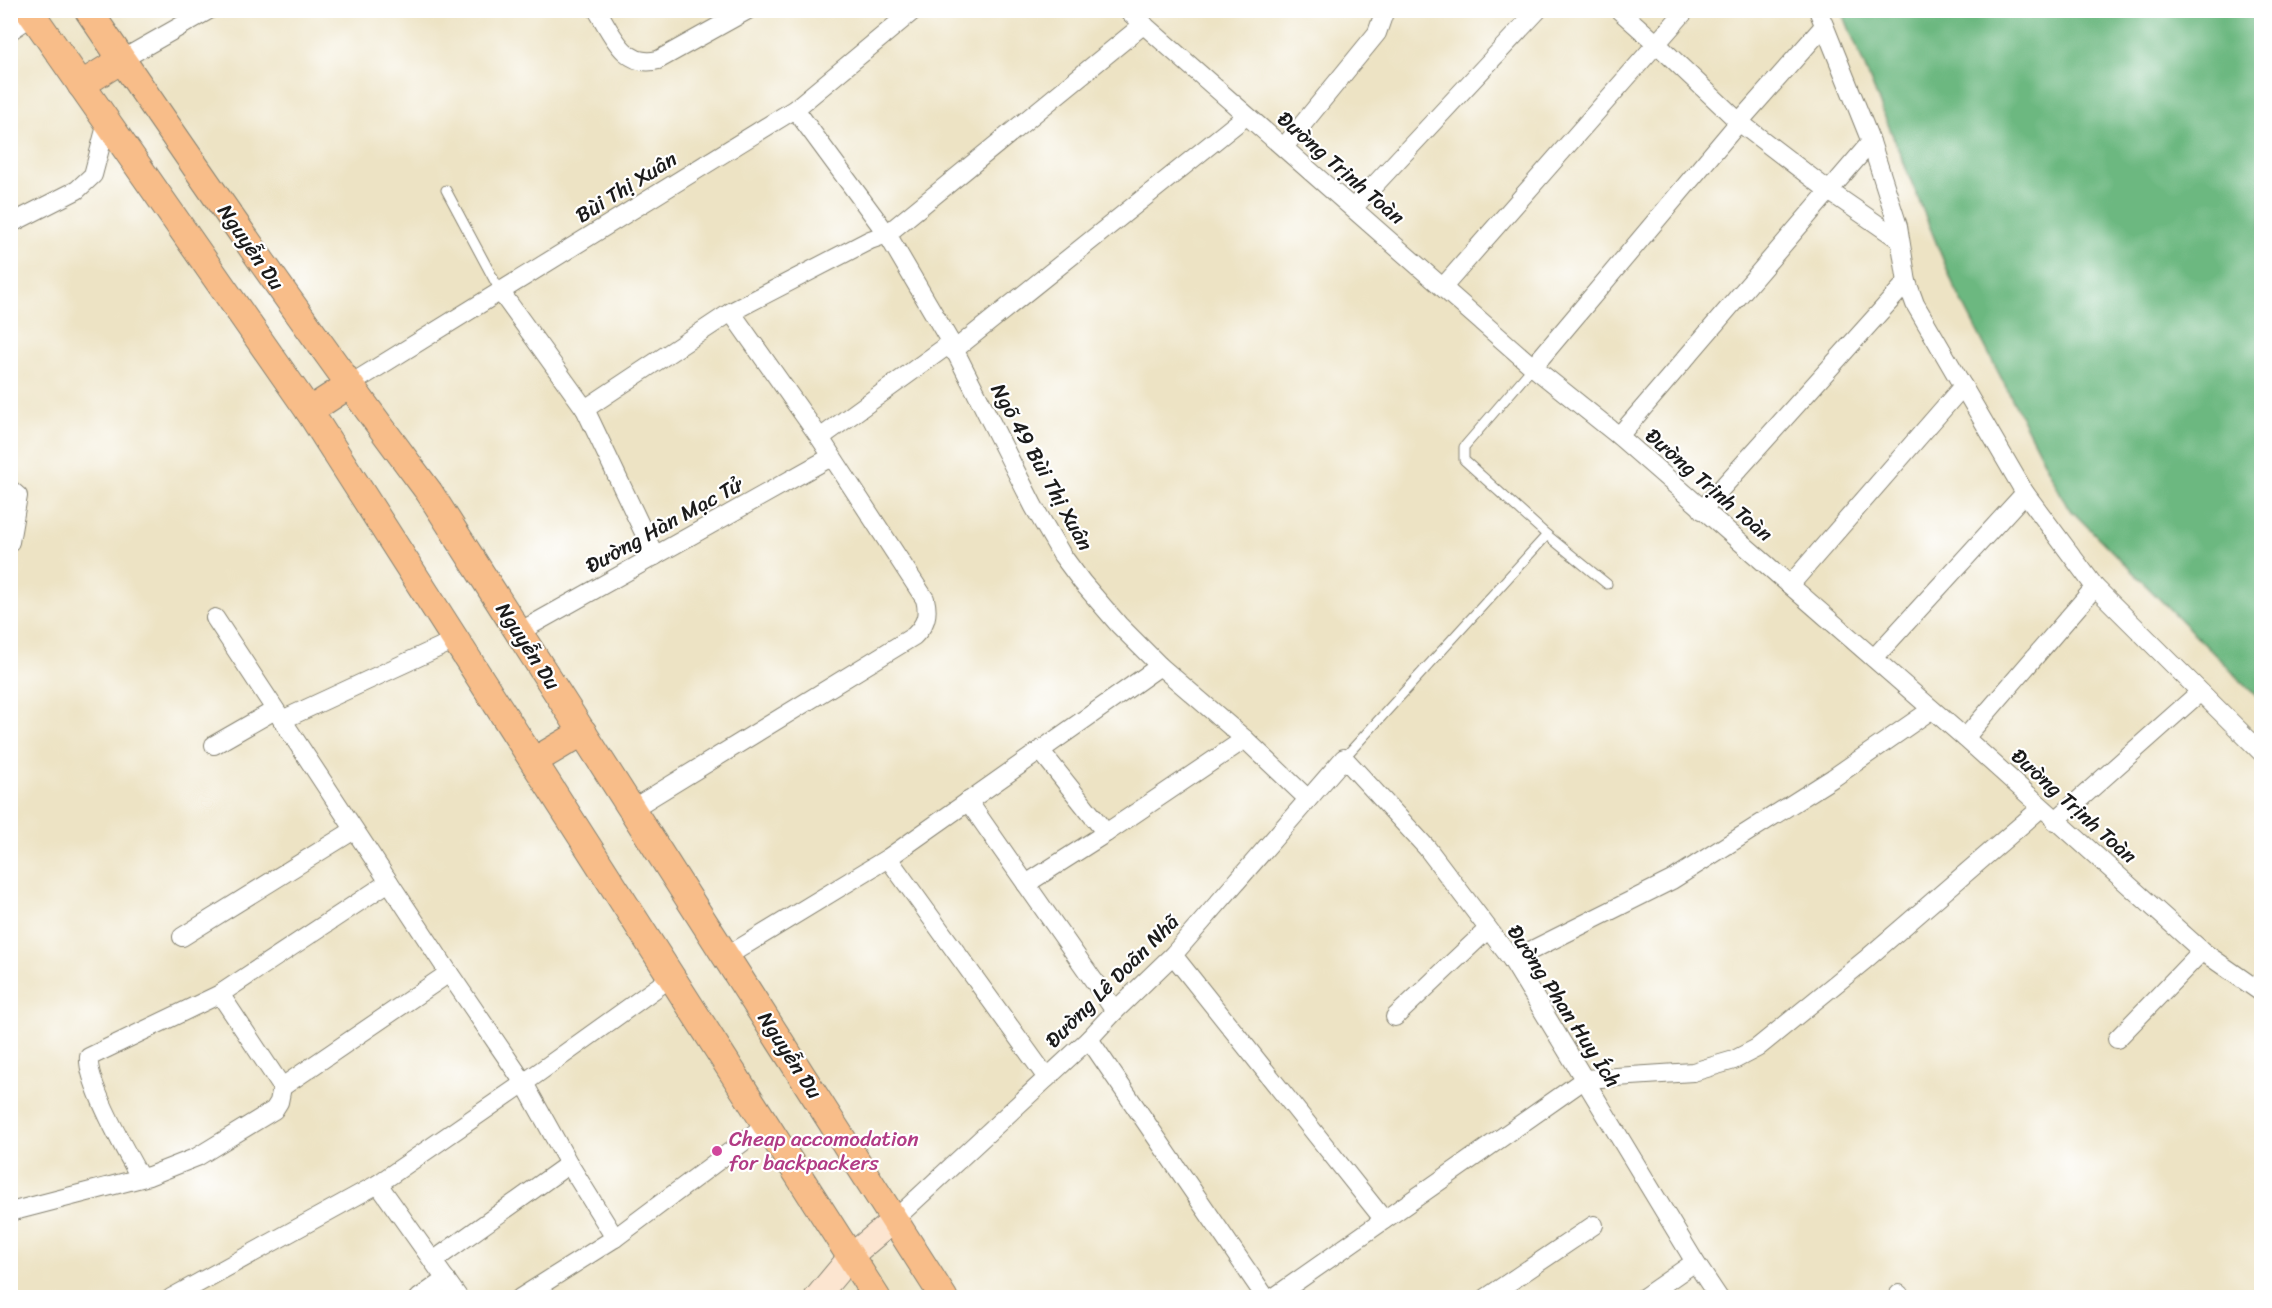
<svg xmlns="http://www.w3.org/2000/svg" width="2272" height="1308" viewBox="0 0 2272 1308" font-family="Sriracha,sans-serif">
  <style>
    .forest { fill: #6cb880; stroke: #446a4e; stroke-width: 1.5 }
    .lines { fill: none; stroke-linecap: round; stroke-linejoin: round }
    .lane-casing { stroke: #848070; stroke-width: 11 }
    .street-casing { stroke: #848070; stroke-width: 20 }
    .secondary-casing { stroke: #848070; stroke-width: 26 }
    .primary-casing { stroke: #848070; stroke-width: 29 }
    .lane { stroke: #fff; stroke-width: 9 }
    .street { stroke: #fff; stroke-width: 18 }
    .secondary { stroke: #fce5d0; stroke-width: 24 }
    .primary { stroke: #f8bd89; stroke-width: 27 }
    .hotel-dot { fill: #d1479c; stroke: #fff; stroke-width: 2 }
    .labels { text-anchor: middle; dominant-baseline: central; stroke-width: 4.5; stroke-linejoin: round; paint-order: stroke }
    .street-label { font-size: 21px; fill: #1c1c1c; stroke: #fff }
    .hotel-label { font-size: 21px; fill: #b23c85; stroke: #fff; text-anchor: start }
  </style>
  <rect width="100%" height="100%" fill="#fff"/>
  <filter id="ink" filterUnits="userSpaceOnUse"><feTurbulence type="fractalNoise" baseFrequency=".0167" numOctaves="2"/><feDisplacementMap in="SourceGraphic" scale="12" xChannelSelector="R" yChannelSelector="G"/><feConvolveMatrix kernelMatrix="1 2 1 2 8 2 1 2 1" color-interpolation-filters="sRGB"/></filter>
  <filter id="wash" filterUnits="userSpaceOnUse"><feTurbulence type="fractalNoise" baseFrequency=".008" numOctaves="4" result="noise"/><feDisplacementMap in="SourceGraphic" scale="24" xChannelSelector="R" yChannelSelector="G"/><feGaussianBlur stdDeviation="1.35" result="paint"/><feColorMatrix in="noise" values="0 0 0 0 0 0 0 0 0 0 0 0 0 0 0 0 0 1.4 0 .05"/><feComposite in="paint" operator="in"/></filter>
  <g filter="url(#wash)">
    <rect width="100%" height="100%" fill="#ede3c4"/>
    <path class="forest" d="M1842 11H2261V701L2067 506 1953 284Z"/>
  </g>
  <g filter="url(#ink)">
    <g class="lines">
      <g class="lane-casing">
        <g id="lane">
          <path d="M446 190 500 291"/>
          <path d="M1533 367 1464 447V460L1547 535 1607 584"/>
          <path d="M1344 758 1547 535"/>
          <path d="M2261 1232H2262"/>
        </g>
      </g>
      <g class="street-casing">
        <g id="street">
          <path d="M597 10C612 34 625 69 658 60L748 10"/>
          <path d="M1127 10 1533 367 1619 436 1965 738 2202 951 2262 993"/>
          <path d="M1619 10 1657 44 1739 122 1829 191 1900 240"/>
          <path d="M1818 10 1871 142 1898 226 1907 282 1915 304 2025 493 2095 587 2262 753"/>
          <path d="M10 31 32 16"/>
          <path d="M121 60 209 10"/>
          <path d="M795 109 887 234 951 343 1034 507 1062 555 1082 582 1119 625 1160 666 1245 739 1308 799"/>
          <path d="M1284 147 1377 33 1385 10"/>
          <path d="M1353 208 1538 10"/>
          <path d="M10 224 77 190 93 175 107 122"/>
          <path d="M1443 287 1686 10"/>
          <path d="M500 291 585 409 655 556"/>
          <path d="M953 351 1246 116"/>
          <path d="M1533 367 1739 122 1824 26"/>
          <path d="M349 385 795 109 914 10"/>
          <path d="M585 409 731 312 870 240 887 234 1144 24"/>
          <path d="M1619 436 1871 142"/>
          <path d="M820 438 951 343"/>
          <path d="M10 489 18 496 10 542"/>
          <path d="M1702 510 1907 282"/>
          <path d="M1790 585 1963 386"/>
          <path d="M215 618 449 973 524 1083 569 1164 433 1261"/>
          <path d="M519 632 831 457"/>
          <path d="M1874 658 2025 493"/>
          <path d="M282 720 455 640"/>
          <path d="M1965 738 2095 587"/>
          <path d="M214 745 275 710"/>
          <path d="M1040 750 1106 833"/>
          <path d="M968 801 1115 1011"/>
          <path d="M632 809 914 636C926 624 929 615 925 599L820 438 731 312"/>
          <path d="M2055 821 2199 693"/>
          <path d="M888 858 1047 1078"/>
          <path d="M1026 884 1106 833 1245 739"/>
          <path d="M182 937 354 830"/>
          <path d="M1173 955 1384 1220"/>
          <path d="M727 956 888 858 1160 666"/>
          <path d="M1512 960 1672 880 1833 778 1931 710"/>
          <path d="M1395 1017 1488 929"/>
          <path d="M1089 1039 1266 1298"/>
          <path d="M2117 1039 2202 951"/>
          <path d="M282 1087 449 973"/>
          <path d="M569 1164 615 1238"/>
          <path d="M140 1177C127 1154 86 1081 89 1057L220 994 389 882"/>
          <path d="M378 1184 459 1298"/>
          <path d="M10 1212 149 1176 197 1157 274 1110 279 1102 282 1087 220 994"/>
          <path d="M895 1219 1089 1039 1115 1011 1173 955 1344 758 1427 848 1512 960 1695 1262 1719 1298"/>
          <path d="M1899 1294 1900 1298"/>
          <path d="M171 1298 378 1184 524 1083 673 976"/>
          <path d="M419 1298 446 1279"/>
          <path d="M520 1298 615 1238 767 1124"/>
          <path d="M1273 1298 1585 1079 1693 1072 1734 1060 1757 1048 1865 960 2041 808"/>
          <path d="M1486 1298 1594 1225"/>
          <path d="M1643 1298 1695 1262"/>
        </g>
      </g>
      <g class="secondary-casing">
        <path id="secondary" d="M816 1298 851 1256 895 1219"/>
      </g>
      <g class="primary-casing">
        <g id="primary">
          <path d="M29 10 309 411 877 1298"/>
          <path d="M88 10C199 173 311 335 429 492L944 1298"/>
          <path d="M81 85 121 60"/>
          <path d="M309 411 349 385"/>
          <path d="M534 761 583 732"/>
        </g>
      </g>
      <use href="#lane" class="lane"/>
      <use href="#street" class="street"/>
      <use href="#secondary" class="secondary"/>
      <use href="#primary" class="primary"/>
    </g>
  </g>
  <circle class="hotel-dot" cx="717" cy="1151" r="6"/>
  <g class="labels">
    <g class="street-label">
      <text transform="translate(1341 168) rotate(41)">Đường Trịnh Toàn</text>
      <text transform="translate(626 187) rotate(-32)">Bùi Thị Xuân</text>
      <text transform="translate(251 247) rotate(55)">Nguyễn Du</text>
      <text transform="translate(1042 467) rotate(61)">Ngõ 49 Bùi Thị Xuân</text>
      <text transform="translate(1709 485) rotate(41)">Đường Trịnh Toàn</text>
      <text transform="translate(664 525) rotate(-29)">Đường Hàn Mạc Tử</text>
      <text transform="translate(528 646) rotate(57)">Nguyễn Du</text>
      <text transform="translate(2074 806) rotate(42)">Đường Trịnh Toàn</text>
      <text transform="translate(1112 981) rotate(-45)">Đường Lê Doãn Nhã</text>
      <text transform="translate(1564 1006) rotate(57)">Đường Phan Huy Ích</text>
      <text transform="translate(790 1055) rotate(57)">Nguyễn Du</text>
    </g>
    <g class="hotel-label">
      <text x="729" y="1139">Cheap accomodation<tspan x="729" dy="24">for backpackers</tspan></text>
    </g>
  </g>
  <rect width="2272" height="1308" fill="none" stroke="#fff" stroke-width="36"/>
</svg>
